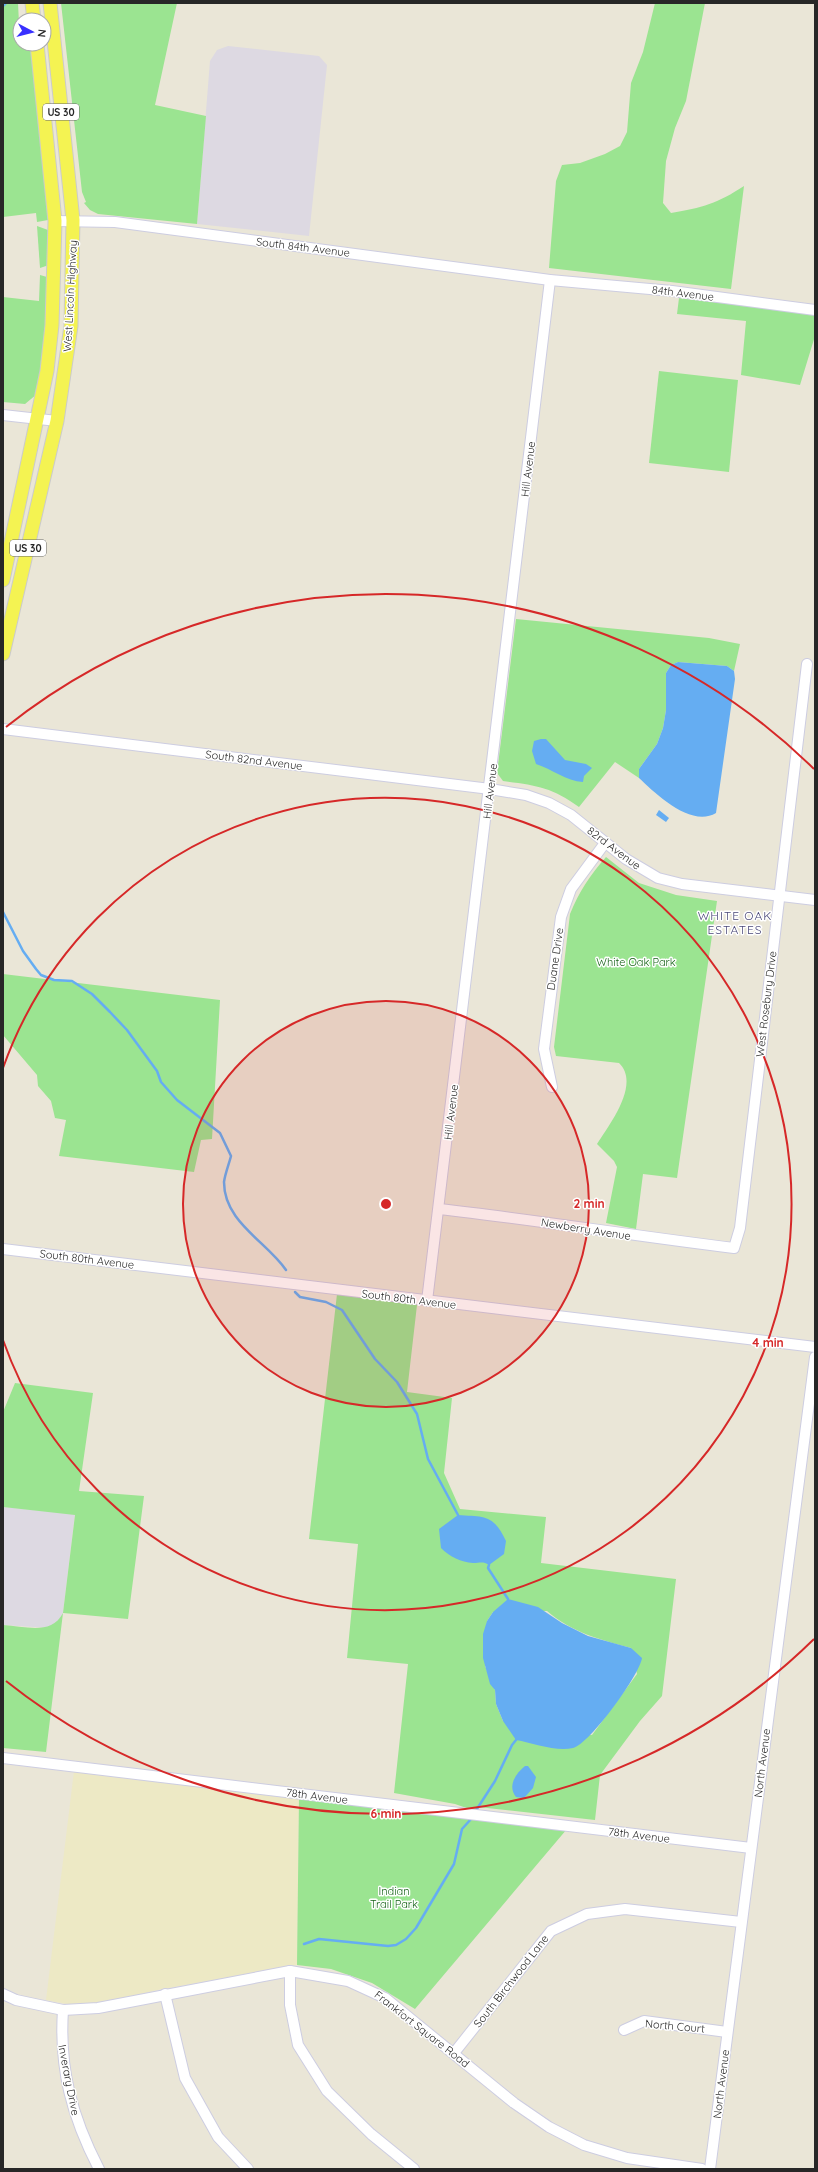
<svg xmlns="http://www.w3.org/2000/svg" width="818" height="2172" viewBox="0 0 818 2172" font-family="Quicksand,sans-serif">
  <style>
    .industrial { fill: #ddd9e2 }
    .education { fill: #ede9c5 }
    .green { fill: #9be491; fill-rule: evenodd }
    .water { fill: #65adf2 }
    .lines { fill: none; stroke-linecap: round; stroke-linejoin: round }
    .stream { stroke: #65adf2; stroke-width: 2.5 }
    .minor-casing { stroke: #cdcde1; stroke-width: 12 }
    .major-casing { stroke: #cbcbcb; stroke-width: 15 }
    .minor { stroke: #fff; stroke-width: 10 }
    .major { stroke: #f4f352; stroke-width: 13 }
    .ring { fill: none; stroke: #d62828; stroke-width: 2 }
    .labels { text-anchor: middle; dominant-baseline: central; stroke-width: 3; stroke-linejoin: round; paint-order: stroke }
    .shield { fill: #fff; stroke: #686868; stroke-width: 1 }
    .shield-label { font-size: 10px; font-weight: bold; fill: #272727 }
    .street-label { font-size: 11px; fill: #272727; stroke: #fff }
    .park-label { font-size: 11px; fill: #176418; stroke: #fff }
    .neighbourhood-label { font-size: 12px; letter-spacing: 1px; fill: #494778; stroke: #fff }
    .centre { fill: #d62828; stroke: #fff; stroke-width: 2 }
    .ring-label { font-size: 12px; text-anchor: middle; font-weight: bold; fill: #d62828; stroke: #fff; stroke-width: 3; stroke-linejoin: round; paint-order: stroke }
  </style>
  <rect width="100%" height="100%" fill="#eae6d7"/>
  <g class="industrial">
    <path d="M228 46 319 56 327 65 309 236 197 224 210 61 217 50Z"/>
    <path d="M3 1507 75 1514 63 1613 58 1621 49 1628 3 1625Z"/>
  </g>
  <path class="education" d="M74 1771 299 1797 297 1965 157 1990 103 2003 73 2005 46 2000Z"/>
  <g class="green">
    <path d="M3 3H18L20 44H31L48 220 37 222 36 213 3 217Z"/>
    <path d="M61 3H177L155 105 206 116 197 224 98 214 90 210 84 203 86 202 82 192Z"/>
    <path d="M655 3H705L686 101 675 128 666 161 663 203 671 213C702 208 718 203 744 186L731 289 549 268 556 181 562 165 580 163 605 154 620 146 627 132 631 83 643 52Z"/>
    <path d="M37 226 48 230 49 265 40 268Z"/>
    <path d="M40 275 47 277 48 317 37 394 25 404 3 402V297L39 301Z"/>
    <path d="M679 298 815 314V336L800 385 741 375 746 321 677 314Z"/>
    <path d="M659 371 738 380 729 472 649 463Z"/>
    <path d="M516 619 709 638 740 644 734 671 727 666 678 662 671 665 666 673V710L663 728 657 744 639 769V778L615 762 579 807C552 787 535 785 503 781L497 773Z"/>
    <path d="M606 857 639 883 676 895 717 901 677 1178 643 1174 636 1229 606 1223 617 1167 614 1161 597 1144C609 1125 641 1084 619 1063L556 1056 554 1047 570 914C579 892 590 875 606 857Z"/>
    <path d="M3 974 220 1000 212 1139 201 1140 194 1172 59 1156 66 1120 55 1118 51 1101 38 1086 37 1075 3 1035Z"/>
    <path d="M337 1294 417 1305 407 1392 452 1398 444 1473 460 1509 546 1517 541 1563 676 1579 662 1696 640 1721 600 1775 595 1820 478 1807 475 1811 455 1804 394 1793 408 1664 347 1658 358 1544 309 1539ZM547 1611C571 1632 601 1640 631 1648L637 1674 592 1735 503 1721 496 1704 495 1690 485 1666 487 1621 493 1612Z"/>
    <path d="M15 1383 93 1393 79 1491 144 1496 128 1619 63 1613 46 1752 3 1748V1625C25 1626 51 1636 63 1613L75 1515 3 1507V1412Z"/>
    <path d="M299 1797 567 1829 415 2009 372 1983 331 1969 297 1965Z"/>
  </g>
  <g class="water">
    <path d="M678 662 727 666 734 671 735 679 716 813C691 828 656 794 639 778V769L657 744 663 728 666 710V673L671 665Z"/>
    <path d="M541 739H546L565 760 586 764 592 768 584 776 583 782C566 781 552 769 536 764L532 751 534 741Z"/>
    <path d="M659 810 669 818 666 822 656 815Z"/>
    <path d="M458 1515C485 1517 493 1514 506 1541L504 1554 489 1565C483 1561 480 1563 473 1563 461 1562 450 1557 441 1548L439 1529Z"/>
    <path d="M508 1599 538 1607 562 1623 588 1636 631 1648 642 1658C640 1674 590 1744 573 1748 556 1752 533 1743 516 1740L503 1721 496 1704 495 1690 490 1684 483 1658V1634L487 1621 493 1612Z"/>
    <path d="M525 1766H528L536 1777 533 1788 524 1798 516 1797C507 1786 516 1773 525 1766Z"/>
  </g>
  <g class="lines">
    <g class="stream">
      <path d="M3 6 6 3"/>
      <path d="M3 912 23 951 36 969 41 975 54 980 72 981 92 994 110 1012 127 1030 157 1071 161 1082 177 1100 220 1133 231 1156C229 1164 225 1174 224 1182 224 1222 266 1241 286 1270"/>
      <path d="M295 1292 300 1297 326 1302 342 1310 375 1359 397 1382 417 1414 428 1459 458 1515"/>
      <path d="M489 1565 488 1568 508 1599"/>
      <path d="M475 1812 495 1781 512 1745 516 1740"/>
      <path d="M304 1944 319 1939 388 1946 396 1945 406 1939 416 1928 454 1864 462 1829 472 1818"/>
    </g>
    <g class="minor-casing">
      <g id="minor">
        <path d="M55 221 115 222 550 280 672 291 815 310"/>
        <path d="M3 415 57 421"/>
        <path d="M3 729 490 789 526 795 549 803 571 815 626 859 658 878 682 884 815 900"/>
        <path d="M552 1087 544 1049 561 917 571 889 605 843"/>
        <path d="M439 1209C537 1220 635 1236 734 1248L740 1228 807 664"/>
        <path d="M3 1249 815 1347"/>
        <path d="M427 1301 550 280"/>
        <path d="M3 1758 751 1848"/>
        <path d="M290 1971V2005L298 2045 327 2091 371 2134 414 2169"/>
        <path d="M3 1994 16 2000 63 2010 98 2008 290 1971 348 1981 385 1998 514 2103 549 2127 584 2145 627 2158 702 2169"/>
        <path d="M165 1994 185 2078 218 2137 248 2169"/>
        <path d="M63 2010C59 2069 72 2117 99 2169"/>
        <path d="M624 2030 644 2021 727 2032"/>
        <path d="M454 2053 551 1931 587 1914 625 1909 741 1922"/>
        <path d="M710 2169 815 1357"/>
      </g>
    </g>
    <g class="major-casing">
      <g id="major">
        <path d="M32 3 34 20"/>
        <path d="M3 580 47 371 52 325 55 221 37 44"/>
        <path d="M3 654 57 421 71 326 73 220 50 3"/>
      </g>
    </g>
    <use href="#minor" class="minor"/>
    <use href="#major" class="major"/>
  </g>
  <circle cx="386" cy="1204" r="203" fill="#d62828" fill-opacity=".12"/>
  <g class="ring">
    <circle cx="386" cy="1204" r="203"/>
    <path d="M3 1068A406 406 0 1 1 3 1340"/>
    <path d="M814 1639A610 610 0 0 1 6 1681M6 727A610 610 0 0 1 814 769"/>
  </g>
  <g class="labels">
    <g class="shield">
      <rect x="43" y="104" width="36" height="16" rx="3"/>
      <rect x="10" y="540" width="36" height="16" rx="3"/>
    </g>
    <g class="shield-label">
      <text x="61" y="112">US 30</text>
      <text x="28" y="548">US 30</text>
    </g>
    <g class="street-label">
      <text transform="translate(303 247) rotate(7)">South 84th Avenue</text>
      <text transform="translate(683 293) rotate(7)">84th Avenue</text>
      <text transform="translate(70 296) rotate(-87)">West Lincoln Highway</text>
      <text transform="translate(528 469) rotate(-83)">Hill Avenue</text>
      <text transform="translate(254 760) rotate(7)">South 82nd Avenue</text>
      <text transform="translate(490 791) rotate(-83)">Hill Avenue</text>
      <text transform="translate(614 848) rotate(37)">82rd Avenue</text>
      <text transform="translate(555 959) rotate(-82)">Duane Drive</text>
      <text transform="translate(766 1004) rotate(-83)">West Rosebury Drive</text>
      <text transform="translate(451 1112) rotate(-83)">Hill Avenue</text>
      <text transform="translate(586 1229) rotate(9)">Newberry Avenue</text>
      <text transform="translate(87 1259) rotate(7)">South 80th Avenue</text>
      <text transform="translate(409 1299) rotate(7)">South 80th Avenue</text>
      <text transform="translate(762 1763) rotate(-83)">North Avenue</text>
      <text transform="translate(317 1796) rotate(7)">78th Avenue</text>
      <text transform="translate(639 1835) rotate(7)">78th Avenue</text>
      <text transform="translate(511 1981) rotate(-52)">South Birchwood Lane</text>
      <text transform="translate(675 2026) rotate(5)">North Court</text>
      <text transform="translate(422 2029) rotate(38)">Frankfort Square Road</text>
      <text transform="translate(69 2080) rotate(79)">Inverary Drive</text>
      <text transform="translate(721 2084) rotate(-83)">North Avenue</text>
    </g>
    <g class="park-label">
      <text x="636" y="962">White Oak Park</text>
      <text x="394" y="1891">Indian<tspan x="394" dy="13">Trail Park</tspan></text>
    </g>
    <g class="neighbourhood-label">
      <text x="735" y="915">WHITE OAK<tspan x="735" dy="14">ESTATES</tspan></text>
    </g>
  </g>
  <circle cx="386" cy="1204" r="6" class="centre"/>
  <g class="ring-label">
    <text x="589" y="1208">2 min</text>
    <text x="768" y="1347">4 min</text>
    <text x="386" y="1818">6 min</text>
  </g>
  <rect width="818" height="2172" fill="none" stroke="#272727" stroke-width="8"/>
  <g transform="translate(32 32) rotate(97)"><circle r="19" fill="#ffffff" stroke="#a9a9a9"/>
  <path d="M0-3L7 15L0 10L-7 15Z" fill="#3830ff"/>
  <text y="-6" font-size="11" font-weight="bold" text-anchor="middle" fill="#272727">N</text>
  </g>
</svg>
